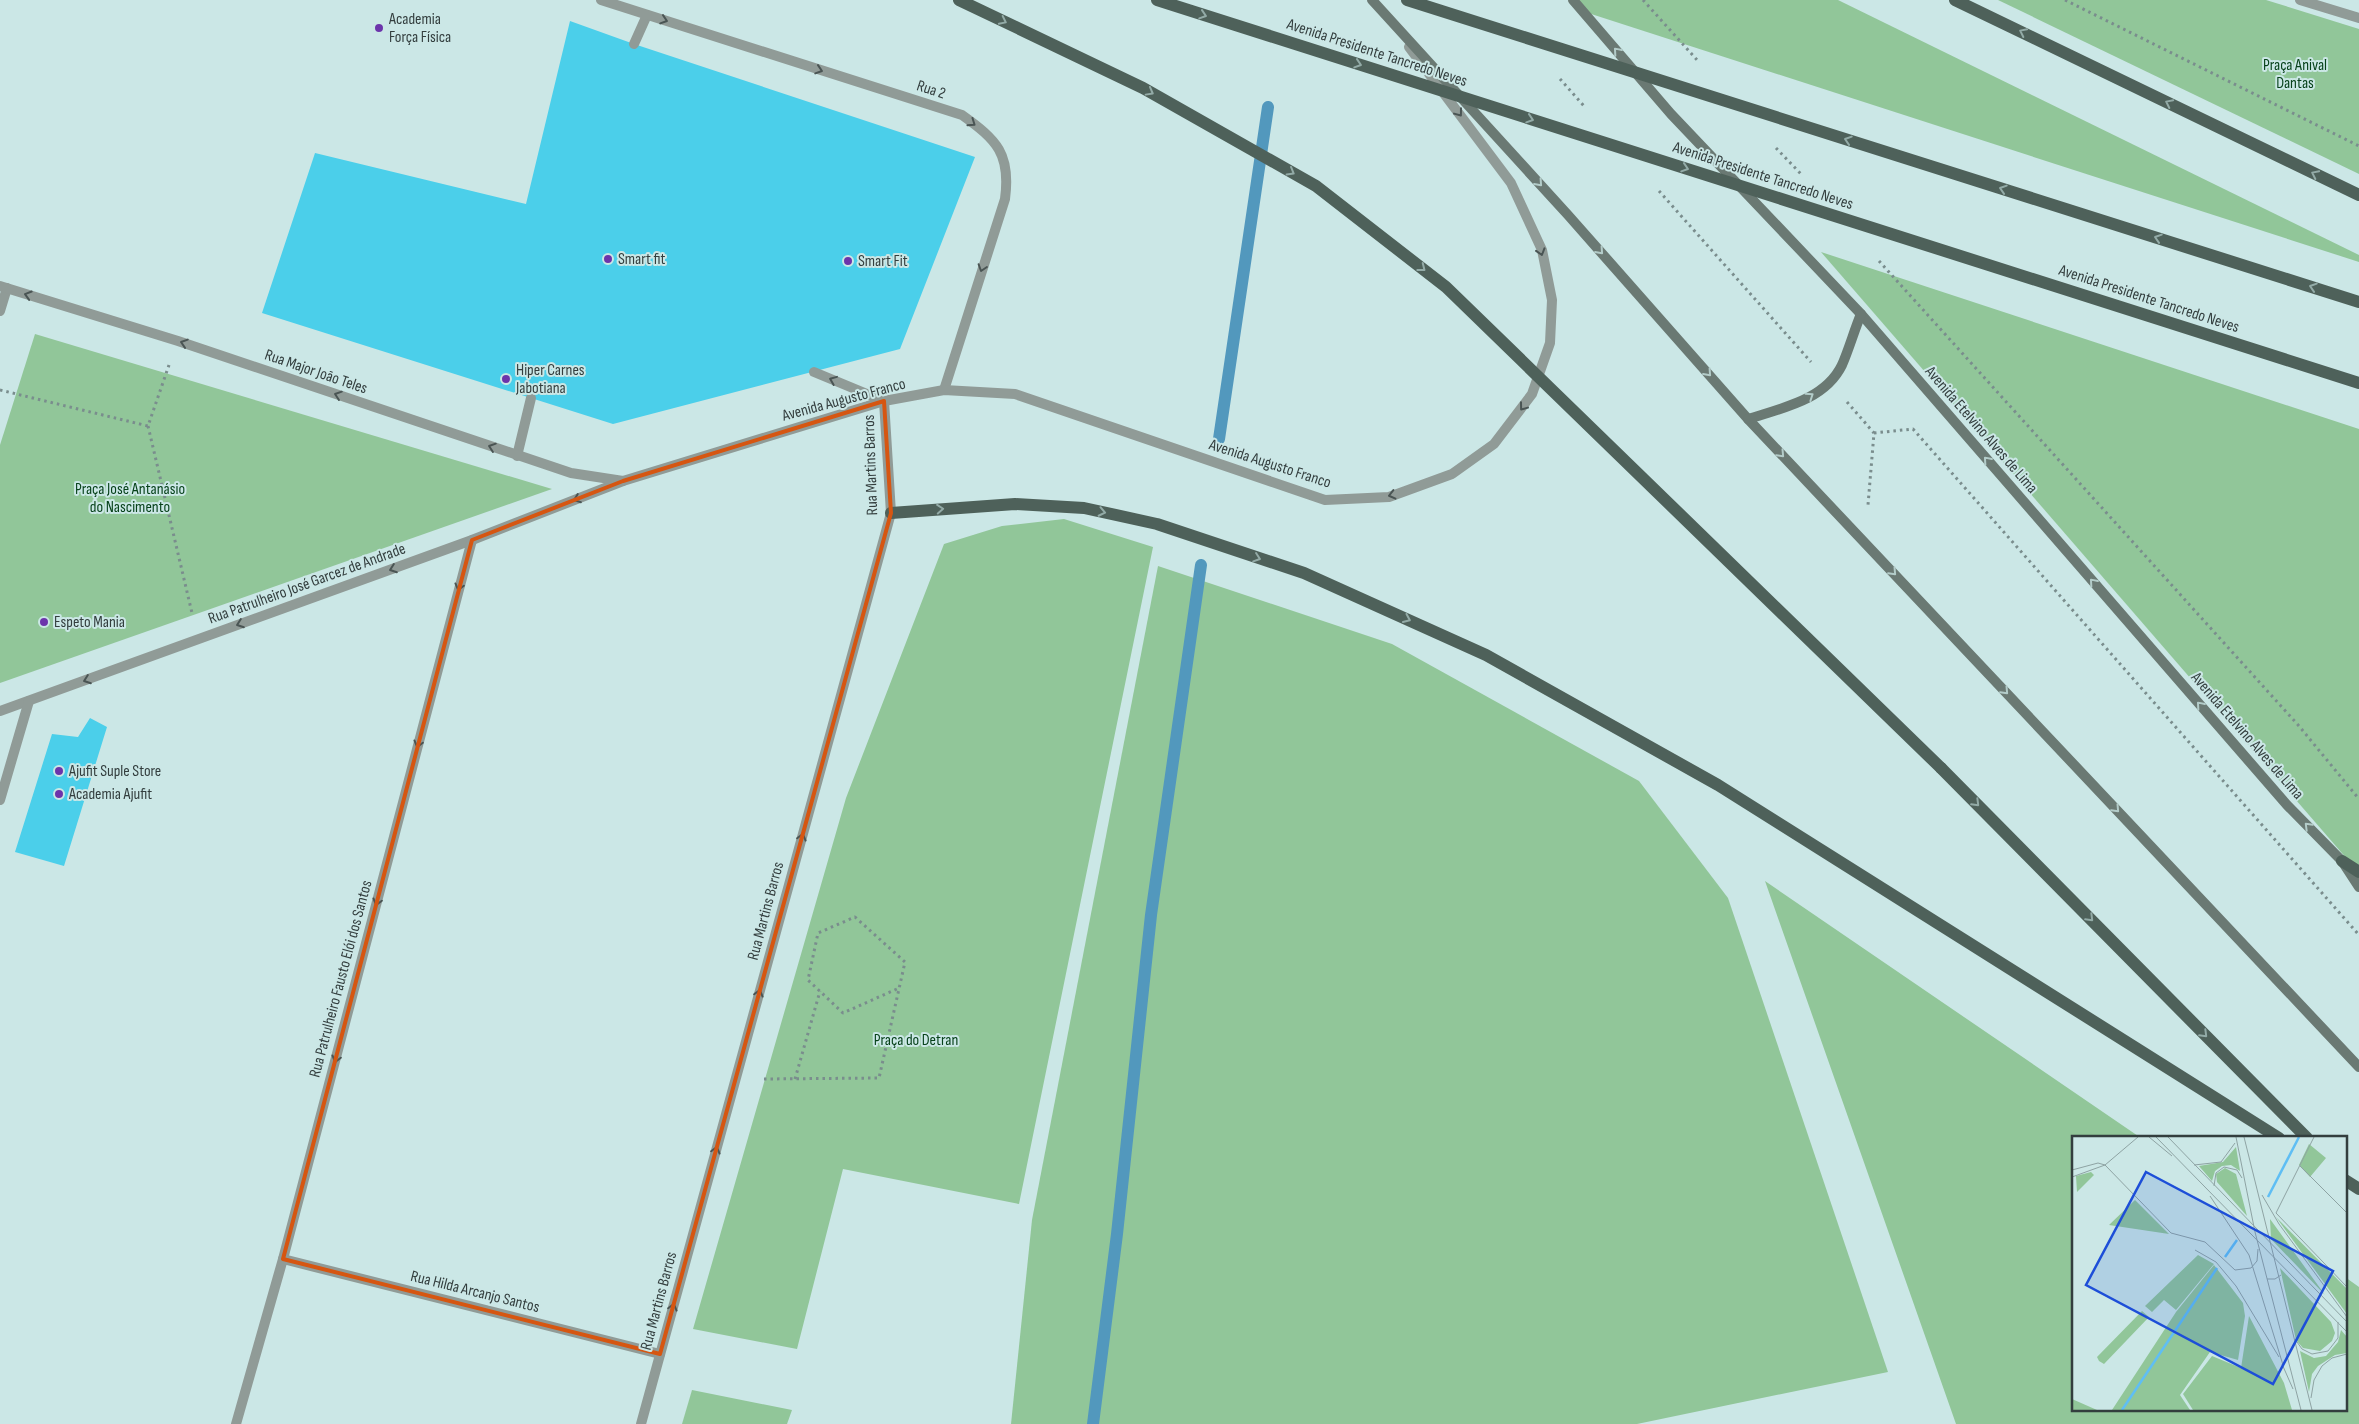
<svg xmlns="http://www.w3.org/2000/svg" width="2359" height="1424" viewBox="0 0 2359 1424" font-family="'Sofia Sans Condensed',sans-serif">
  <style>
    .green { fill: #91c699 }
    .lines { fill: none; stroke-linecap: round; stroke-linejoin: round }
    .stream { stroke: #5298bd; stroke-width: 12 }
    .building { fill: #4bcfea }
    .path { stroke: #7a8d8d; stroke-width: 3; stroke-dasharray: 2.5 4; stroke-linecap: butt }
    .service { stroke: #909b97; stroke-width: 10 }
    .minor { stroke: #909b97; stroke-width: 10 }
    .tertiary { stroke: #909b97; stroke-width: 10 }
    .secondary { stroke: #6a7973; stroke-width: 10 }
    .primary { stroke: #4e615a; stroke-width: 12 }
    .primary-bridge { stroke: #4e615a; stroke-width: 12 }
    .oneway { stroke: #93aba7 }
    .oneway2 { stroke: #4a5554 }
    .oneway3 { stroke: #b3ccc9 }
    .marked { fill: none; stroke: #d65611; stroke-width: 4; stroke-linejoin: round }
    .poi-dot { fill: #6c34ab; stroke: #cbe7e6; stroke-width: 2 }
    .labels { text-anchor: middle; dominant-baseline: central; stroke-width: 4; stroke-linejoin: round; paint-order: stroke }
    .poi-label { font-size: 16px; fill: #333e3e; stroke: #cbe7e6; text-anchor: start }
    .street-label { font-size: 16px; fill: #333e3e; stroke: #cbe7e6 }
    .park-label { font-size: 16px; fill: #07421a; stroke: #cbe7e6 }
    .inset-river { fill: none; stroke: #5fbef4; stroke-width: 2.5 }
    .inset-road { fill: none; stroke: #8ea3a3; stroke-width: 1 }
    .view { fill: #1d4ed8; fill-opacity: 0.15; stroke: #1d4ed8; stroke-width: 2.5 }
    .inset-edge { fill: none; stroke: #333e3e; stroke-width: 2.5 }
  </style>
  <rect width="100%" height="100%" fill="#cbe7e6"/>
  <g class="green">
    <path d="M1576 0H1838L2359 255V262L1585 12Z"/>
    <path d="M1998 0H2266L2359 29V174Z"/>
    <path d="M1821 252 2359 429V871L2354 867Z"/>
    <path d="M35 334 552 489 0 683V445Z"/>
    <path d="M1064 519 1153 547 1019 1204 843 1169 797 1349 693 1329 846 798 944 544 1002 526Z"/>
    <path d="M1158 566 1392 644 1639 781 1728 898 1888 1372 1637 1424H1011L1032 1220Z"/>
    <path d="M1765 881 2141 1138H2073V1410H2345V1277L2359 1287V1424H1956Z"/>
    <path d="M692 1390 792 1410 787 1424H682Z"/>
  </g>
  <g class="lines">
    <g class="stream">
      <path d="M1219 439 1268 107"/>
      <path d="M1093 1424 1117 1234 1151 915 1201 565"/>
    </g>
  </g>
  <g class="building">
    <path d="M570 21 634 44 975 157 900 349 613 424 262 313 315 153 526 204Z"/>
    <path d="M90 718 107 727 64 866 15 852 52 734 78 737Z"/>
  </g>
  <g class="lines">
    <g class="path">
      <path d="M1643 0 1698 61"/>
      <path d="M2065 0 2359 146"/>
      <path d="M1560 79 1584 106"/>
      <path d="M1776 148 1801 174"/>
      <path d="M1659 191 1811 362"/>
      <path d="M1879 261 2299 726 2359 799"/>
      <path d="M0 390 148 426 169 365"/>
      <path d="M1847 402 1874 433 1868 505"/>
      <path d="M148 426 192 613"/>
      <path d="M1874 433 1913 429 2359 935"/>
      <path d="M764 1079 879 1078 905 962 855 917 818 933 808 980 843 1013 899 988"/>
      <path d="M795 1079 820 991"/>
    </g>
    <g class="service">
      <path d="M634 44 647 15"/>
      <path d="M814 372 884 401"/>
      <path d="M517 456 531 398"/>
    </g>
    <g class="minor">
      <path d="M601 0 962 115C997 140 1011 154 1005 199L944 390"/>
      <path d="M0 311 7 288"/>
      <path d="M0 711 472 540 623 481"/>
      <path d="M0 800 29 701"/>
      <path d="M283 1259 660 1354"/>
      <path d="M236 1424 283 1259 472 540"/>
      <path d="M641 1424 891 513 884 401"/>
    </g>
    <g class="tertiary">
      <path d="M2300 0 2359 18"/>
      <path d="M0 286 178 341 571 473 623 481 884 401 944 390 1015 394 1325 500 1389 497 1452 474 1494 444 1532 394 1550 343 1552 300 1542 250 1511 183 1409 47"/>
    </g>
    <g class="secondary">
      <path d="M1372 0 1568 215 1748 419 2359 1067"/>
      <path d="M1573 0 1671 114 1861 314 2287 805 2342 861 2359 887"/>
      <path d="M1748 419C1782 408 1825 400 1842 365 1849 349 1854 331 1861 314"/>
    </g>
    <g class="primary">
      <path d="M1955 0 2359 195"/>
      <path d="M891 513 1015 504 1084 508 1157 524 1304 573 1486 655 1718 785 2279 1138"/>
      <path d="M1941 768 2307 1138"/>
      <path d="M2342 861 2359 872"/>
      <path d="M2345 1180 2359 1189"/>
    </g>
    <g class="primary-bridge">
      <path d="M959 0 1143 88 1316 186 1446 287 1941 768"/>
      <path d="M1157 0 2359 383"/>
      <path d="M1407 0 2359 302"/>
    </g>
  </g>
  <defs><path id="oneway-chevron" d="M-2-3.5L2.5 0L-2 3.5" fill="none" stroke-width="1.6" stroke-linecap="round" stroke-linejoin="round" transform="scale(1.25)"/></defs>
  <g class="oneway">
    <use href="#oneway-chevron" transform="translate(1203 15) rotate(18)"/>
    <use href="#oneway-chevron" transform="translate(1003 21) rotate(26)"/>
    <use href="#oneway-chevron" transform="translate(2023 32) rotate(-154)"/>
    <use href="#oneway-chevron" transform="translate(1358 64) rotate(18)"/>
    <use href="#oneway-chevron" transform="translate(1150 92) rotate(29)"/>
    <use href="#oneway-chevron" transform="translate(2169 103) rotate(-154)"/>
    <use href="#oneway-chevron" transform="translate(1530 119) rotate(18)"/>
    <use href="#oneway-chevron" transform="translate(1848 140) rotate(-162)"/>
    <use href="#oneway-chevron" transform="translate(1685 168) rotate(18)"/>
    <use href="#oneway-chevron" transform="translate(1291 172) rotate(30)"/>
    <use href="#oneway-chevron" transform="translate(2315 174) rotate(-154)"/>
    <use href="#oneway-chevron" transform="translate(2003 189) rotate(-162)"/>
    <use href="#oneway-chevron" transform="translate(2158 238) rotate(-162)"/>
    <use href="#oneway-chevron" transform="translate(1422 268) rotate(38)"/>
    <use href="#oneway-chevron" transform="translate(2313 287) rotate(-162)"/>
    <use href="#oneway-chevron" transform="translate(940 509) rotate(-4)"/>
    <use href="#oneway-chevron" transform="translate(1102 512) rotate(12)"/>
    <use href="#oneway-chevron" transform="translate(1257 558) rotate(19)"/>
    <use href="#oneway-chevron" transform="translate(1407 619) rotate(24)"/>
    <use href="#oneway-chevron" transform="translate(1976 803) rotate(45)"/>
    <use href="#oneway-chevron" transform="translate(2090 918) rotate(45)"/>
    <use href="#oneway-chevron" transform="translate(2204 1034) rotate(45)"/>
  </g>
  <g class="oneway2">
    <use href="#oneway-chevron" transform="translate(664 20) rotate(18)"/>
    <use href="#oneway-chevron" transform="translate(819 70) rotate(18)"/>
    <use href="#oneway-chevron" transform="translate(1459 113) rotate(53)"/>
    <use href="#oneway-chevron" transform="translate(972 123) rotate(35)"/>
    <use href="#oneway-chevron" transform="translate(1541 252) rotate(73)"/>
    <use href="#oneway-chevron" transform="translate(982 268) rotate(108)"/>
    <use href="#oneway-chevron" transform="translate(28 295) rotate(-163)"/>
    <use href="#oneway-chevron" transform="translate(184 343) rotate(-162)"/>
    <use href="#oneway-chevron" transform="translate(833 380) rotate(-158)"/>
    <use href="#oneway-chevron" transform="translate(338 395) rotate(-161)"/>
    <use href="#oneway-chevron" transform="translate(1523 407) rotate(127)"/>
    <use href="#oneway-chevron" transform="translate(492 447) rotate(-161)"/>
    <use href="#oneway-chevron" transform="translate(1392 495) rotate(166)"/>
    <use href="#oneway-chevron" transform="translate(577 499) rotate(159)"/>
    <use href="#oneway-chevron" transform="translate(393 569) rotate(160)"/>
    <use href="#oneway-chevron" transform="translate(459 587) rotate(105)"/>
    <use href="#oneway-chevron" transform="translate(240 624) rotate(160)"/>
    <use href="#oneway-chevron" transform="translate(87 680) rotate(160)"/>
    <use href="#oneway-chevron" transform="translate(418 744) rotate(105)"/>
    <use href="#oneway-chevron" transform="translate(802 837) rotate(-75)"/>
    <use href="#oneway-chevron" transform="translate(377 902) rotate(105)"/>
    <use href="#oneway-chevron" transform="translate(759 993) rotate(-75)"/>
    <use href="#oneway-chevron" transform="translate(336 1059) rotate(105)"/>
    <use href="#oneway-chevron" transform="translate(716 1150) rotate(-75)"/>
    <use href="#oneway-chevron" transform="translate(673 1307) rotate(-75)"/>
  </g>
  <g class="oneway3">
    <use href="#oneway-chevron" transform="translate(1617 51) rotate(-131)"/>
    <use href="#oneway-chevron" transform="translate(1539 183) rotate(48)"/>
    <use href="#oneway-chevron" transform="translate(1600 251) rotate(48)"/>
    <use href="#oneway-chevron" transform="translate(1708 373) rotate(48)"/>
    <use href="#oneway-chevron" transform="translate(1810 396) rotate(-34)"/>
    <use href="#oneway-chevron" transform="translate(1781 454) rotate(47)"/>
    <use href="#oneway-chevron" transform="translate(1987 460) rotate(-131)"/>
    <use href="#oneway-chevron" transform="translate(1893 572) rotate(47)"/>
    <use href="#oneway-chevron" transform="translate(2093 582) rotate(-131)"/>
    <use href="#oneway-chevron" transform="translate(2005 691) rotate(47)"/>
    <use href="#oneway-chevron" transform="translate(2200 705) rotate(-131)"/>
    <use href="#oneway-chevron" transform="translate(2116 809) rotate(47)"/>
    <use href="#oneway-chevron" transform="translate(2308 826) rotate(-135)"/>
  </g>
  <path class="marked" d="M884 401 891 513 660 1354 283 1259 472 540 623 481Z"/>
  <g class="poi-dot">
    <circle cx="379" cy="28" r="5"/>
    <circle cx="608" cy="259" r="5"/>
    <circle cx="848" cy="261" r="5"/>
    <circle cx="506" cy="379" r="5"/>
    <circle cx="44" cy="622" r="5"/>
    <circle cx="59" cy="771" r="5"/>
    <circle cx="59" cy="794" r="5"/>
  </g>
  <g class="labels">
    <g class="poi-label">
      <text x="389" y="19">Academia<tspan x="389" dy="18">Força Física</tspan></text>
      <text x="618" y="259">Smart fit</text>
      <text x="858" y="261">Smart Fit</text>
      <text x="516" y="370">Hiper Carnes<tspan x="516" dy="18">Jabotiana</tspan></text>
      <text x="54" y="622">Espeto Mania</text>
      <text x="69" y="771">Ajufit Suple Store</text>
      <text x="69" y="794">Academia Ajufit</text>
    </g>
    <g class="street-label">
      <text transform="translate(1377 53) rotate(18)">Avenida Presidente Tancredo Neves</text>
      <text transform="translate(931 90) rotate(18)">Rua 2</text>
      <text transform="translate(1763 176) rotate(18)">Avenida Presidente Tancredo Neves</text>
      <text transform="translate(2149 299) rotate(18)">Avenida Presidente Tancredo Neves</text>
      <text transform="translate(316 372) rotate(19)">Rua Major João Teles</text>
      <text transform="translate(844 400) rotate(-15)">Avenida Augusto Franco</text>
      <text transform="translate(1981 430) rotate(49)">Avenida Etelvino Alves de Lima</text>
      <text transform="translate(1270 464) rotate(18)">Avenida Augusto Franco</text>
      <text transform="translate(871 465) rotate(-92)">Rua Martins Barros</text>
      <text transform="translate(307 584) rotate(-20)">Rua Patrulheiro José Garcez de Andrade</text>
      <text transform="translate(2247 736) rotate(49)">Avenida Etelvino Alves de Lima</text>
      <text transform="translate(766 911) rotate(-75)">Rua Martins Barros</text>
      <text transform="translate(341 979) rotate(-75)">Rua Patrulheiro Fausto Elói dos Santos</text>
      <text transform="translate(475 1292) rotate(14)">Rua Hilda Arcanjo Santos</text>
      <text transform="translate(659 1301) rotate(-75)">Rua Martins Barros</text>
    </g>
    <g class="park-label">
      <text x="2295" y="65">Praça Anival<tspan x="2295" dy="18">Dantas</tspan></text>
      <text x="130" y="489">Praça José Antanásio<tspan x="130" dy="18">do Nascimento</tspan></text>
      <text x="916" y="1040">Praça do Detran</text>
    </g>
  </g>
  <g transform="translate(2072 1136)">
    <rect width="275" height="275" fill="#cbe7e6"/>
    <path d="M237 8 254 22 238 41 227 29ZM164 11 168 35 159 29 150 30 143 35 140 45 127 30 151 26ZM153 32 164 38 175 80 145 46 144 38ZM19 36 22 39 5 56 4 40ZM63 64 97 98 37 89ZM204 81 275 153V178ZM198 83 253 159 199 103ZM126 119 142 128 104 174 92 164 80 176 73 170ZM142 129 171 167 173 180 166 224 138 216 108 259 118 274H40L104 176ZM208 132 259 186 263 197 260 205 248 215 231 212 224 204ZM70 175 77 181 32 228 27 225 25 221ZM177 180 212 247 220 274H121L111 258 140 220 169 232ZM269 194 275 201V217L263 219 246 230 240 238 237 256 228 215 242 222 254 220 266 206ZM0 263 25 274H0Z" fill="#91c699"/>
    <path class="inset-river" d="M196 61 227 1M153 121 165 104M50 274 145 132"/>
    <path class="inset-road" d="M77 1 100 20M84 1 275 196M96 1 275 186M164 1 183 96 229 274M172 1 240 274M242 1 204 77 275 151M122 29 149 26 163 7M228 30 275 77M0 34 26 27 33 29 99 97 133 106 163 134 179 132 185 125 186 113M0 41 33 29 66 1M142 50 144 37 152 31 165 34 170 42M190 59 207 88 275 181M138 60 177 119 211 229M123 114 144 126 164 150 207 221M195 143H203L209 139M225 206 230 213 240 218 256 215 266 202V186M210 228 221 253M239 262 242 244 250 230 260 222 275 218"/>
    <path class="view" d="M74 36 261 135 201 248 14 149Z"/>
    <rect width="275" height="275" class="inset-edge"/>
  </g>
</svg>
